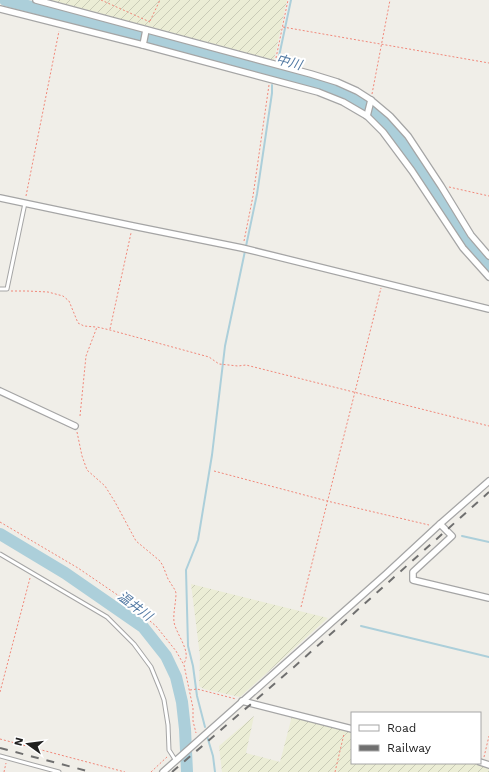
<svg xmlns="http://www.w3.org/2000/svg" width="489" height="772" viewBox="0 0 489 772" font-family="'Work Sans','Noto Sans JP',sans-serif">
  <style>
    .farmland { fill: url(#farmland-furrows) }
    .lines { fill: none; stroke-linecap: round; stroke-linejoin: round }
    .stream { stroke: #accfda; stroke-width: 2 }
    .river { stroke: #accfda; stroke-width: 12 }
    .service-casing { stroke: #a5a5a5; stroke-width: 5 }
    .minor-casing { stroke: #a5a5a5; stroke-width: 8 }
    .path { stroke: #f0887a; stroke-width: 1; stroke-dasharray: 2 2; stroke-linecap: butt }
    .service { stroke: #fff; stroke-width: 3 }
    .minor { stroke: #fff; stroke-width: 5.5 }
    .rail { stroke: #6f6f6f; stroke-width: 2; stroke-dasharray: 8 8; stroke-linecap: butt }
    .labels { text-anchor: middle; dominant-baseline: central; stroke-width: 4; stroke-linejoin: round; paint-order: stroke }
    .water-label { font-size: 13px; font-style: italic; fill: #5078a2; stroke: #fff }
  </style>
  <defs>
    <pattern id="farmland-furrows" width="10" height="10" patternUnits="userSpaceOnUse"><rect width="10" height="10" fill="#ebedd5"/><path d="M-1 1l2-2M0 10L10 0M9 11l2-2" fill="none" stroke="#c9cbb7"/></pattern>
  </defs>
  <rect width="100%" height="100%" fill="#f0eee8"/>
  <g class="farmland">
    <path d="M50 0H287L274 60Z"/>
    <path d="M191 584 243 597 328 618 240 697 204 689 199 686 200 656Z"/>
    <path d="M254 716 246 753 280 762 292 716 352 732V763H472L489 768V772H222L219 746Z"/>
  </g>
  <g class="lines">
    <g class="stream">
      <path d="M278 61 291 0"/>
      <path d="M274 78 276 67"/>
      <path d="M276 79 277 73"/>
      <path d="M462 536 489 542"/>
      <path d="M361 626 489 657"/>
      <path d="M205 727 197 696 193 666 188 646 186 570 198 540 212 455 225 346 257 194 272 93V85"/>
      <path d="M207 736 213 756 215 772"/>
    </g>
    <g class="river">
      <path d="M5 0 290 76C312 83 335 88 356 99 384 115 402 142 419 168 429 183 439 198 449 213 461 231 473 254 489 267"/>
      <path d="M0 534 65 573 143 627 166 656 176 677 182 702 185 729 187 772"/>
    </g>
    <g class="service-casing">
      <g id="service">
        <path d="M0 289H7L25 203"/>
        <path d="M0 554 107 617 134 644 151 667 160 689 164 700 168 725 169 750 176 761"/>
        <path d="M0 756 59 772"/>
      </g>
    </g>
    <g class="minor-casing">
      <g id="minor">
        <path d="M36 0 311 74 337 82 357 91 371 100 390 116 408 136 441 186 471 235 489 256"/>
        <path d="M0 9 143 45 318 92 343 102 367 116 383 132 412 171 463 248 489 277"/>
        <path d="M143 45 146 30"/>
        <path d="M367 116 371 100"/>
        <path d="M0 198 133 226 242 248 489 309"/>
        <path d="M0 391 75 426"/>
        <path d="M440 524 452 536 413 572V580L489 598"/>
        <path d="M242 701 352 729"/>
        <path d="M480 762 489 765"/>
        <path d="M163 772 386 574 440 524 489 481"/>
      </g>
    </g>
    <g class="path">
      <path d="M101 0 150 22"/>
      <path d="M150 21 160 0"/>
      <path d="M283 27 489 63"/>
      <path d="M276 58 288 0"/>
      <path d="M372 94 390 0"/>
      <path d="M449 187 489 196"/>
      <path d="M26 196 59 31"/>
      <path d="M244 241 253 196 269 85"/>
      <path d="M11 291H27L48 292 63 296 69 301 78 323 84 326 96 327"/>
      <path d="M110 329 131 233"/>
      <path d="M80 416 86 356 97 327 110 330 209 357 219 364 238 366 246 365 489 426"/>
      <path d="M77 432 82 456 87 470 105 486 115 502 136 541 160 561 163 566 168 579 175 590 176 593C176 603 173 612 174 622 176 634 192 652 184 663"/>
      <path d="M214 471 327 501 429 525"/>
      <path d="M0 522 78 568 122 598 156 626 176 651 184 665 193 708V721L196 733"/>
      <path d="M301 607 381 288"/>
      <path d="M190 690 197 689 236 699"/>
      <path d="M0 692 30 578"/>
      <path d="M0 739 125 772"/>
      <path d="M484 757 489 736"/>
      <path d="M4 772 6 763"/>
      <path d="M151 772 168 756"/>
      <path d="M335 772 344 734"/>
    </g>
    <use href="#service" class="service"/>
    <use href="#minor" class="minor"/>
    <g class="rail">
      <path d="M0 748 91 772"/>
      <path d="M172 772 294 667 489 492"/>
    </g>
  </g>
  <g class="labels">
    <g class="water-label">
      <text transform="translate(289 62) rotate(15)">中川</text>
      <text transform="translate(135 606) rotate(37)">温井川</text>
    </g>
  </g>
  <rect x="351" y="712" width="130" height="52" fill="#ffffff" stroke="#a6a6a6"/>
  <rect x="359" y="725" width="20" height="6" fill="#ffffff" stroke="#a6a6a6"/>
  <text x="387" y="732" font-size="12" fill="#212121">Road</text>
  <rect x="359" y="745" width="20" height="6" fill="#6f6f6f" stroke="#a6a6a6"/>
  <text x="387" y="752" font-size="12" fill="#212121">Railway</text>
  <g transform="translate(28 744) rotate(284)" stroke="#ffffff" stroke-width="3" paint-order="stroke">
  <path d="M0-3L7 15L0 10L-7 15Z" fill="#212121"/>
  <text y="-6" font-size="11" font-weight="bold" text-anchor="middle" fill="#212121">N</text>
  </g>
</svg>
